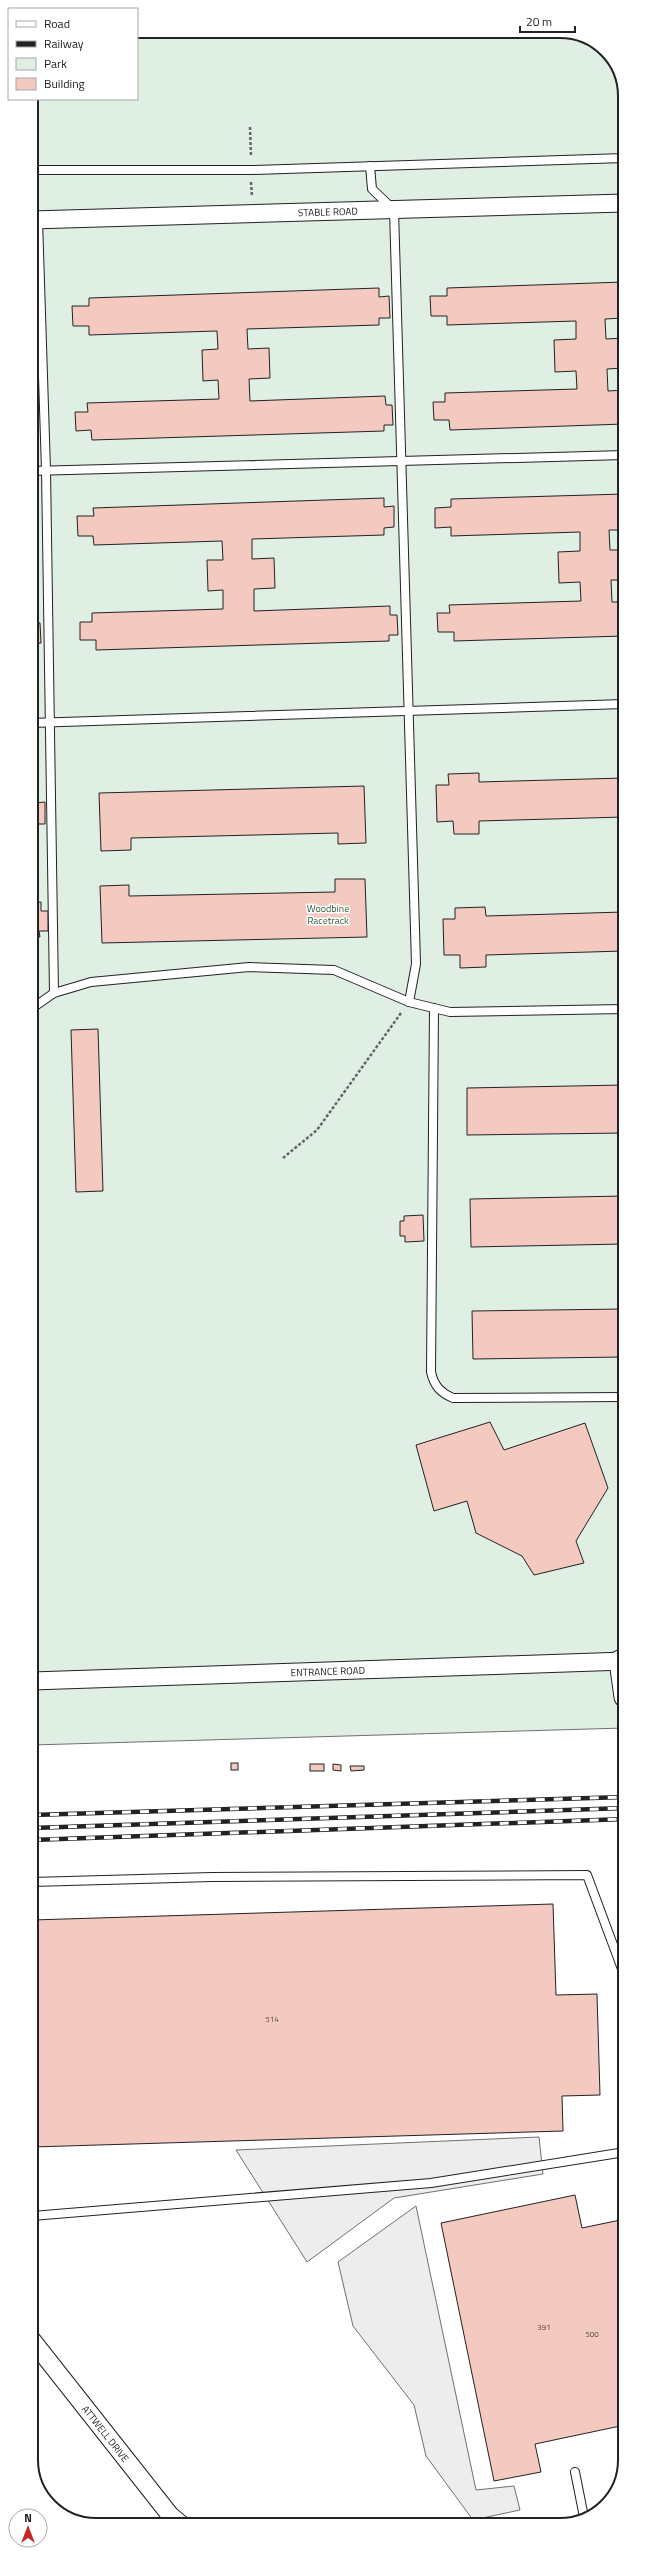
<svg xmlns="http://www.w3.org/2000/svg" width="656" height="2556" viewBox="0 0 656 2556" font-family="'Titillium Web',sans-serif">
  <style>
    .green { fill: #e0efe3; stroke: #6f6f6f }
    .parking { fill: #ededed; stroke: #6f6f6f }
    .building { fill: #f3c9c0; stroke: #222 }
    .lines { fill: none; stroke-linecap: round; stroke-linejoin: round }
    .service-casing { stroke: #222; stroke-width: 10 }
    .minor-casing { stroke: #222; stroke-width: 19 }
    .tertiary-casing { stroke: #222; stroke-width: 23 }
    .path { stroke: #646464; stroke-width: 2.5; stroke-dasharray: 3 2; stroke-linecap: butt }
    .service { stroke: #fff; stroke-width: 8 }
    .minor { stroke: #fff; stroke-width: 17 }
    .tertiary { stroke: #fff; stroke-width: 21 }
    .rail-casing { stroke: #222; stroke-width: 4.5 }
    .rail { stroke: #fff; stroke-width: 3; stroke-dasharray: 9; stroke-linecap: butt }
    .labels { text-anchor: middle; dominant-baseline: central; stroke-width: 3; stroke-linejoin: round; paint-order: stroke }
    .number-label { font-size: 8px; fill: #564c4a }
    .street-label { font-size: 10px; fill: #222; stroke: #fff }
    .park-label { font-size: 10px; fill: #2f5e38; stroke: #fff }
    .rim { fill: none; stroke: #222; stroke-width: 2 }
  </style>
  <rect width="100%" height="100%" fill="#fff"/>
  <path class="green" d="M137 31 568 32 606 50 624 84 625 1728 32 1745 31 99H137Z"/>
  <g class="parking">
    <path d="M539 2137 543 2174 394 2198 307 2262 236 2150Z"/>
    <path d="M416 2206 476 2490 514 2486 520 2510 473 2520 426 2456 414 2405 353 2326 338 2262Z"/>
  </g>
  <g class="building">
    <path d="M624 282V318L605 319 606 339 624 338V368L607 369 608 391 624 390V424L450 430 449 420H434L433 402H445V393L577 389 576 371 555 372 554 340 576 339V321L447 325V316H431L430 296H447V288Z"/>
    <path d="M379 288V297L389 296 390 318H379V325L247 329 248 349 269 348 270 378 249 379 250 401 385 396 386 405H392L393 425H384V431L92 440 91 430 76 431 75 412H88L87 403 219 399 218 380 203 381 202 350 218 349 217 331 89 335V326H73L72 306H89V298Z"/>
    <rect x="31" y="307" width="2" height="21"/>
    <path d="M31 415H36L37 435H31Z"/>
    <path d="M624 494V530H609L610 550H624V580H611L612 602H624V636L454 641V632H438L437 613H450L449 605 581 601 580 582 559 583 558 552 580 551V532L451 536V527L435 528V508L451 507V499Z"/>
    <path d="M384 498V507L394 506V527L384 528V535L252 539V559L274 558 275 588 254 589V611L390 606V615H397L398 635H389V641L96 650V640H80V622H92V613L223 609V590L208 591 207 560H223L222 541 94 545 93 536H78L77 516H94L93 508Z"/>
    <rect x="31" y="515" width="6" height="21"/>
    <path d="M31 615 33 623H40L41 643 32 644 31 649Z"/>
    <path d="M479 773V782L624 778V817L479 821V834H454L453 821 437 822 436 785H449L448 774Z"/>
    <path d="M364 786 366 843 338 844V833L131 838V850L101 851 99 793Z"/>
    <path d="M35 794V803L45 802V824H35V831H31V795Z"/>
    <path d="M335 879H365L367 937 102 943 100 886 129 885V896L335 892Z"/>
    <path d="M41 902V911H48V931H39L40 937H31V903Z"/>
    <path d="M485 907 486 916 624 912V951L486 955V967L460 968V955H444L443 919H455V908Z"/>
    <path d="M98 1029 103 1191 76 1192 71 1030Z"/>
    <path d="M624 1085V1133L467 1135V1088Z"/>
    <path d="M624 1196V1244L471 1247 470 1199Z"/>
    <path d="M423 1215 424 1241 405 1242V1236H400V1221H404V1216Z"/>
    <path d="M624 1309V1357L473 1359 472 1311Z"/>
    <path d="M490 1422 504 1450 585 1423 608 1488 576 1541 584 1563 534 1575 522 1556 476 1533 467 1501 434 1511 416 1445Z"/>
    <rect x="231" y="1763" width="7" height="7"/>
    <rect x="310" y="1764" width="14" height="7"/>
    <path d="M333 1764 341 1765V1771L333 1770Z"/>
    <path d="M350 1766H364V1770L351 1771Z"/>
    <path d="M553 1904 556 1995 597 1994 600 2095 562 2096 563 2131 32 2147V1920Z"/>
    <path d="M575 2195 582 2228 625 2219V2425L535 2444 541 2472 494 2481 441 2223Z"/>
  </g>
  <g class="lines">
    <g class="service-casing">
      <g id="service">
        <path d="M370 166 372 189 394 210 416 964 409 1002"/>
        <path d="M31 170H251L624 158"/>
        <path d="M31 210 38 220 46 470 54 993"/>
        <path d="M31 471 624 455"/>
        <path d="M31 723 624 704"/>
        <path d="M434 1008 431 1372C434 1386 441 1393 453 1398L624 1397"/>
        <path d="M31 1009 54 993 91 982 249 967 334 970 409 1002 450 1012 624 1009"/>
        <path d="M32 1882 212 1877 587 1875 625 1977"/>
        <path d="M32 2216 431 2183 625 2152"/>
        <path d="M575 2472 584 2517"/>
      </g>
    </g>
    <g class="minor-casing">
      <g id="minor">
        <path id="s1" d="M31 220 624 203"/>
        <path id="s2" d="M32 1681 625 1661"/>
        <path id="s3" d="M32 2340 170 2515 182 2525"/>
      </g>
    </g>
    <g class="tertiary-casing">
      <path id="tertiary" d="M620 1661 625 1697"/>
    </g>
    <g class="path">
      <path d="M250 127 251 157"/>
      <path d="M251 182 252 197"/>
      <path d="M283 1158 317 1130 401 1013"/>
    </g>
    <use href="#service" class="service"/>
    <use href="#minor" class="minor"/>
    <use href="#tertiary" class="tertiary"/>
    <g class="rail-casing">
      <g id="rail">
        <path d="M32 1815 625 1797"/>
        <path d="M32 1828 625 1808"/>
        <path d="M32 1840 625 1819"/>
      </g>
    </g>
    <use href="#rail" class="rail"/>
  </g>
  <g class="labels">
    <g class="number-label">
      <text x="272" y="2019">514</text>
      <text x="544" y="2327">391</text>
      <text x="592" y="2334">500</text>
    </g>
    <g class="street-label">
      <text stroke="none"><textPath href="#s1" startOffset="297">STABLE ROAD</textPath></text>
      <text stroke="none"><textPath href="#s2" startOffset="296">ENTRANCE ROAD</textPath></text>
      <text stroke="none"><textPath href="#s3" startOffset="119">ATTWELL DRIVE</textPath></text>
    </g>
    <g class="park-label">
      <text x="328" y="908">Woodbine<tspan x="328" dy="12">Racetrack</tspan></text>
    </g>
  </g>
  <path d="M0 0H656V2556H0ZM96 38H560A58 58 0 0 1 618 96V2460A58 58 0 0 1 560 2518H96A58 58 0 0 1 38 2460V96A58 58 0 0 1 96 38Z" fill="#fff" fill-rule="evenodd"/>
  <path class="rim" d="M96 38H560A58 58 0 0 1 618 96V2460A58 58 0 0 1 560 2518H96A58 58 0 0 1 38 2460V96A58 58 0 0 1 96 38Z"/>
  <rect x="8" y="8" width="130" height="92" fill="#ffffff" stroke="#a7a7a7"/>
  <rect x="16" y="21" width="20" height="6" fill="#ffffff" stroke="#a7a7a7"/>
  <text x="44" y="28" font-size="12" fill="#222222">Road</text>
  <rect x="16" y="41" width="20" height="6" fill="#222222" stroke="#a7a7a7"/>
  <text x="44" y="48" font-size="12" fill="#222222">Railway</text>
  <rect x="16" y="58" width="20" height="12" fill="#e0efe3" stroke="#a7a7a7"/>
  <text x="44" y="68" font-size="12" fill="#222222">Park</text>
  <rect x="16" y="78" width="20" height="12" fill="#f3c9c0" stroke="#a7a7a7"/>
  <text x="44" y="88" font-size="12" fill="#222222">Building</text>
  <g transform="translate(28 2528)"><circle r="19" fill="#ffffff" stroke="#a7a7a7"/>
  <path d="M0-3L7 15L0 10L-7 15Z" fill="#c62828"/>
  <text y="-6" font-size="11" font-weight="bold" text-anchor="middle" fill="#222222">N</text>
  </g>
  <path d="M520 26v6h55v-6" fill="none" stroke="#222222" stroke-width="2"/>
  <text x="526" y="26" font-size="12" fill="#222222" stroke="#ffffff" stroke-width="3" paint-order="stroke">20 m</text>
</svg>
